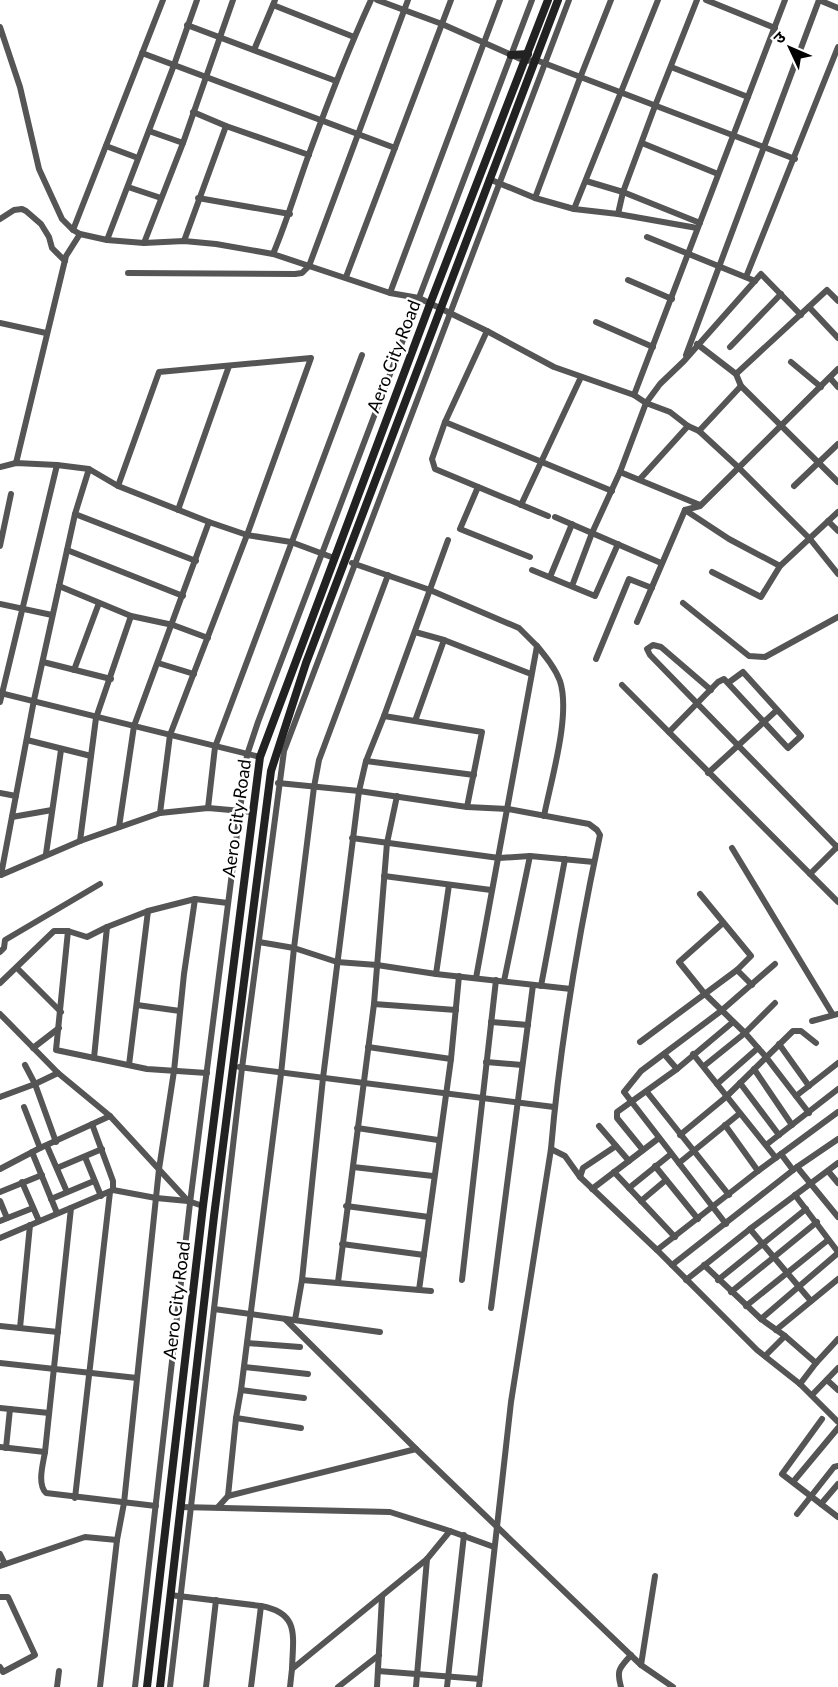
<svg xmlns="http://www.w3.org/2000/svg" width="838" height="1687" viewBox="0 0 838 1687" font-family="Lato,'Noto Sans Devanagari',sans-serif">
  <style>
    .lines { fill: none; stroke-linecap: round; stroke-linejoin: round }
    .street { stroke: #555; stroke-width: 6 }
    .secondary { stroke: #222; stroke-width: 8 }
    .labels { text-anchor: middle; dominant-baseline: central; stroke-width: 5; stroke-linejoin: round; paint-order: stroke }
    .street-label { font-size: 18px; fill: #000; stroke: #fff }
  </style>
  <rect width="100%" height="100%" fill="#fff"/>
  <g class="lines">
    <g class="street">
      <path d="M377 0 442 24 525 61 536 60 795 159"/>
      <path d="M706 0 775 28"/>
      <path d="M819 0 838 8"/>
      <path d="M273 5 354 37"/>
      <path d="M187 25 336 81"/>
      <path d="M0 27 20 87 39 169 62 219 73 230 80 234 107 240 144 243 184 241 216 244 273 254 390 293 419 298 487 331 554 367 634 395 646 403 670 412 688 426 699 431 738 467 810 539 838 574"/>
      <path d="M254 50 275 0"/>
      <path d="M142 53 395 148"/>
      <path d="M671 67 748 97"/>
      <path d="M193 112 226 126 309 155"/>
      <path d="M149 131 183 143"/>
      <path d="M642 143 718 174"/>
      <path d="M106 146 138 158"/>
      <path d="M489 179 535 198 574 209 618 214 697 228"/>
      <path d="M586 181 623 192 700 223"/>
      <path d="M128 187 161 198"/>
      <path d="M198 198 290 214"/>
      <path d="M535 198 580 78 611 0"/>
      <path d="M574 209 658 0"/>
      <path d="M618 214 623 192 655 106 697 0"/>
      <path d="M0 219 14 210 22 209 26 211 41 224 49 237 52 248 65 261"/>
      <path d="M73 230 163 0"/>
      <path d="M647 237 755 281"/>
      <path d="M107 240 174 65 197 0"/>
      <path d="M184 241 226 126"/>
      <path d="M144 243 183 143 233 0"/>
      <path d="M273 254C287 221 297 187 309 154 328 102 348 50 371 0"/>
      <path d="M128 273 295 274 302 273 309 266 408 0"/>
      <path d="M346 277 451 0"/>
      <path d="M746 277 838 47"/>
      <path d="M628 280 672 299"/>
      <path d="M390 293 500 0"/>
      <path d="M809 307 838 338"/>
      <path d="M596 322 653 347"/>
      <path d="M0 323 46 333"/>
      <path d="M487 331 445 422 432 459 435 469 548 516"/>
      <path d="M697 344 736 374 741 386 838 482"/>
      <path d="M730 347 781 294"/>
      <path d="M686 355 819 0"/>
      <path d="M791 362 821 387"/>
      <path d="M736 374 827 290 838 301"/>
      <path d="M830 378 838 387"/>
      <path d="M634 395 785 0"/>
      <path d="M445 422 612 491"/>
      <path d="M699 431 741 386"/>
      <path d="M16 463 66 256 80 234"/>
      <path d="M0 467 16 463 57 465 89 469 118 486 209 522 247 535 291 542 334 558"/>
      <path d="M620 472 700 505"/>
      <path d="M640 479 688 426"/>
      <path d="M118 486 159 372 311 358 247 535 170 735 160 813"/>
      <path d="M794 486 838 444"/>
      <path d="M478 487 460 529 530 557"/>
      <path d="M521 505 581 377"/>
      <path d="M178 510 229 366"/>
      <path d="M685 510 729 539 780 566 838 512"/>
      <path d="M75 514 196 561"/>
      <path d="M555 517 661 563"/>
      <path d="M828 521 838 531"/>
      <path d="M0 546 11 494"/>
      <path d="M67 550 183 596"/>
      <path d="M352 563 430 590 519 628 537 646 476 978"/>
      <path d="M532 570 595 596 618 544"/>
      <path d="M712 572 761 597 780 566"/>
      <path d="M550 577 572 524"/>
      <path d="M59 586 131 616 173 625 208 638"/>
      <path d="M572 586 592 533 620 472 646 403 660 384 684 361 761 274 801 315"/>
      <path d="M683 603 749 656 765 657 838 617"/>
      <path d="M0 604 52 615"/>
      <path d="M637 622 685 510 700 506 838 369"/>
      <path d="M415 632 444 640 531 674"/>
      <path d="M537 646C546 657 555 668 560 681 571 715 551 780 544 816"/>
      <path d="M596 659 629 579 652 588"/>
      <path d="M43 662 111 679"/>
      <path d="M158 663 194 674"/>
      <path d="M74 670 99 603"/>
      <path d="M622 685 838 902"/>
      <path d="M711 690 661 647 653 645 647 649 650 655 838 848"/>
      <path d="M0 693 260 757"/>
      <path d="M0 702 57 465"/>
      <path d="M384 716 482 732 467 807"/>
      <path d="M415 721 444 640"/>
      <path d="M669 732 718 682 724 679 788 748 801 736 743 672 728 683"/>
      <path d="M27 740 91 756"/>
      <path d="M366 761 474 775"/>
      <path d="M708 773 777 710"/>
      <path d="M278 783 359 791 467 807 508 809 589 824 597 830 600 835C578 938 560 1044 551 1149L511 1402 479 1687"/>
      <path d="M0 793 16 796"/>
      <path d="M208 808 215 747 362 355"/>
      <path d="M12 817 52 810"/>
      <path d="M119 827 134 726 209 522"/>
      <path d="M352 838 499 858 530 856 594 862"/>
      <path d="M80 841 96 718 131 616"/>
      <path d="M732 848 833 1015"/>
      <path d="M46 854 61 750"/>
      <path d="M810 874 838 846"/>
      <path d="M1 875 34 700 75 514 89 469"/>
      <path d="M1 875 80 841 160 813 208 808 253 812"/>
      <path d="M384 876 491 890"/>
      <path d="M723 923 679 962 704 993 745 1033 766 1057 809 1113"/>
      <path d="M68 931 56 1050 147 1069 207 1073"/>
      <path d="M259 942 294 948 337 962 377 965 436 974 571 989"/>
      <path d="M0 952 4 948 5 940 100 884"/>
      <path d="M17 968 61 1012"/>
      <path d="M737 970 752 985"/>
      <path d="M436 974 449 885"/>
      <path d="M504 981 530 856"/>
      <path d="M0 983 54 931H68L87 937 107 927 148 911 195 899 228 903"/>
      <path d="M541 986 565 859"/>
      <path d="M374 1004 456 1010"/>
      <path d="M137 1005 180 1011"/>
      <path d="M0 1014 58 1073 110 1116 188 1201"/>
      <path d="M812 1021 838 1014"/>
      <path d="M491 1022 528 1025"/>
      <path d="M640 1042 737 970 751 956 700 894"/>
      <path d="M779 1044 809 1086"/>
      <path d="M368 1047 451 1059"/>
      <path d="M33 1048 59 1028"/>
      <path d="M664 1054 677 1069"/>
      <path d="M693 1054 776 1158"/>
      <path d="M94 1058 107 927"/>
      <path d="M486 1062 522 1065"/>
      <path d="M25 1065 35 1084 56 1142"/>
      <path d="M129 1065 148 911"/>
      <path d="M704 1066 745 1033 775 1003"/>
      <path d="M239 1067 554 1107"/>
      <path d="M754 1069 792 1125"/>
      <path d="M740 1083 779 1135"/>
      <path d="M717 1084 758 1048"/>
      <path d="M647 1092 729 1195"/>
      <path d="M796 1096 838 1063"/>
      <path d="M0 1097 35 1084 58 1073"/>
      <path d="M24 1107 40 1148"/>
      <path d="M725 1125 758 1171"/>
      <path d="M599 1126 629 1161"/>
      <path d="M357 1128 438 1140"/>
      <path d="M680 1135 726 1097 793 1031H801L816 1043"/>
      <path d="M766 1145 838 1089"/>
      <path d="M47 1146 67 1192"/>
      <path d="M551 1149 565 1156 580 1177 657 1250 757 1350 800 1384 838 1422"/>
      <path d="M643 1150 617 1118V1112L677 1069 733 1022"/>
      <path d="M32 1152 57 1213"/>
      <path d="M781 1154 793 1170"/>
      <path d="M85 1157 101 1196"/>
      <path d="M679 1163 739 1114"/>
      <path d="M655 1166 698 1219"/>
      <path d="M353 1167 433 1176"/>
      <path d="M797 1167 838 1217"/>
      <path d="M57 1168 102 1149"/>
      <path d="M0 1169 40 1148 110 1116"/>
      <path d="M828 1171 838 1183"/>
      <path d="M614 1172 675 1237"/>
      <path d="M580 1177 583 1168 616 1146"/>
      <path d="M22 1182 39 1221"/>
      <path d="M629 1188 671 1154"/>
      <path d="M592 1189 659 1138"/>
      <path d="M113 1190 156 1198 188 1201 203 1206"/>
      <path d="M0 1192 42 1175"/>
      <path d="M795 1195 838 1252"/>
      <path d="M51 1199 94 1181"/>
      <path d="M0 1201 7 1218"/>
      <path d="M641 1201 666 1180"/>
      <path d="M346 1206 429 1217"/>
      <path d="M0 1221 33 1208"/>
      <path d="M726 1224 624 1092 641 1071 721 1011 775 964"/>
      <path d="M750 1229 811 1301"/>
      <path d="M0 1238 113 1190V1181L92 1124"/>
      <path d="M342 1244 424 1255"/>
      <path d="M657 1250 758 1171 838 1112"/>
      <path d="M672 1265 797 1167 838 1139"/>
      <path d="M704 1265 761 1319 785 1336 816 1363"/>
      <path d="M302 1280 431 1291"/>
      <path d="M462 1280 496 980"/>
      <path d="M686 1280 750 1229 838 1163"/>
      <path d="M718 1280 806 1209"/>
      <path d="M338 1282 374 1004 387 843 397 796"/>
      <path d="M419 1290 451 1059 459 976"/>
      <path d="M731 1292 817 1222"/>
      <path d="M746 1306 828 1240"/>
      <path d="M491 1308 533 985"/>
      <path d="M214 1309 380 1332"/>
      <path d="M285 1319 416 1449 641 1665 673 1687"/>
      <path d="M761 1319 838 1253"/>
      <path d="M295 1320 302 1280 323 1078 359 791 366 761 384 716 448 540"/>
      <path d="M0 1326 58 1332"/>
      <path d="M20 1328 30 1225"/>
      <path d="M776 1330 838 1279"/>
      <path d="M247 1343 300 1347"/>
      <path d="M765 1356 785 1336"/>
      <path d="M0 1363 137 1378"/>
      <path d="M244 1367 308 1374"/>
      <path d="M827 1380 838 1390"/>
      <path d="M800 1384 816 1363 838 1339"/>
      <path d="M241 1390 304 1398"/>
      <path d="M812 1395 838 1368"/>
      <path d="M0 1408 49 1413"/>
      <path d="M822 1419 782 1474 838 1517"/>
      <path d="M301 1428 236 1418 241 1390 281 1074 294 948 314 787 319 760 388 575"/>
      <path d="M0 1447 45 1452C43 1464 37 1484 46 1493L156 1506"/>
      <path d="M6 1448 10 1409"/>
      <path d="M45 1452 71 1208"/>
      <path d="M793 1482 838 1428"/>
      <path d="M228 1496 236 1418"/>
      <path d="M75 1498 110 1192"/>
      <path d="M821 1504 838 1484"/>
      <path d="M180 1507 390 1512 450 1531"/>
      <path d="M218 1507 228 1496 416 1449"/>
      <path d="M797 1514 834 1467 838 1466"/>
      <path d="M0 1554 5 1564"/>
      <path d="M0 1566 85 1537 117 1540"/>
      <path d="M170 1595 261 1606C300 1613 293 1636 292 1669L427 1559 450 1531 494 1547"/>
      <path d="M0 1597H8L35 1655 3 1672 0 1667"/>
      <path d="M641 1665 655 1576"/>
      <path d="M378 1671 480 1679"/>
      <path d="M57 1687 59 1671"/>
      <path d="M100 1687 117 1540 124 1503 159 1169 174 1071 184 974 195 899"/>
      <path d="M135 1687 190 1203 247 755 258 722 532 0"/>
      <path d="M170 1687 242 1068 284 751 569 0"/>
      <path d="M206 1687 216 1600"/>
      <path d="M251 1687 261 1606"/>
      <path d="M290 1687 292 1669"/>
      <path d="M338 1687 379 1655"/>
      <path d="M377 1687 382 1597"/>
      <path d="M416 1687 427 1559"/>
      <path d="M447 1687 464 1535"/>
      <path d="M621 1687C616 1669 620 1668 631 1655"/>
    </g>
    <g class="secondary">
      <path d="M511 55 528 54"/>
      <path d="M147 1687 203 1206 260 757 430 304 548 0"/>
      <path d="M160 1687 214 1216 271 771 306 663 558 0"/>
    </g>
  </g>
  <g class="labels">
    <g class="street-label">
      <text transform="translate(393 356) rotate(-69)">Aero City Road</text>
      <text transform="translate(236 818) rotate(-82)">Aero City Road</text>
      <text transform="translate(176 1300) rotate(-83)">Aero City Road</text>
    </g>
  </g>
  <g transform="translate(790 48) rotate(314)" stroke="#ffffff" stroke-width="4.5" paint-order="stroke">
  <path d="M0-4.5L10 22L0 15L-10 22Z" fill="#000000"/>
  <text y="-9" font-size="16" font-weight="bold" text-anchor="middle" fill="#000000">उ</text>
  </g>
</svg>
